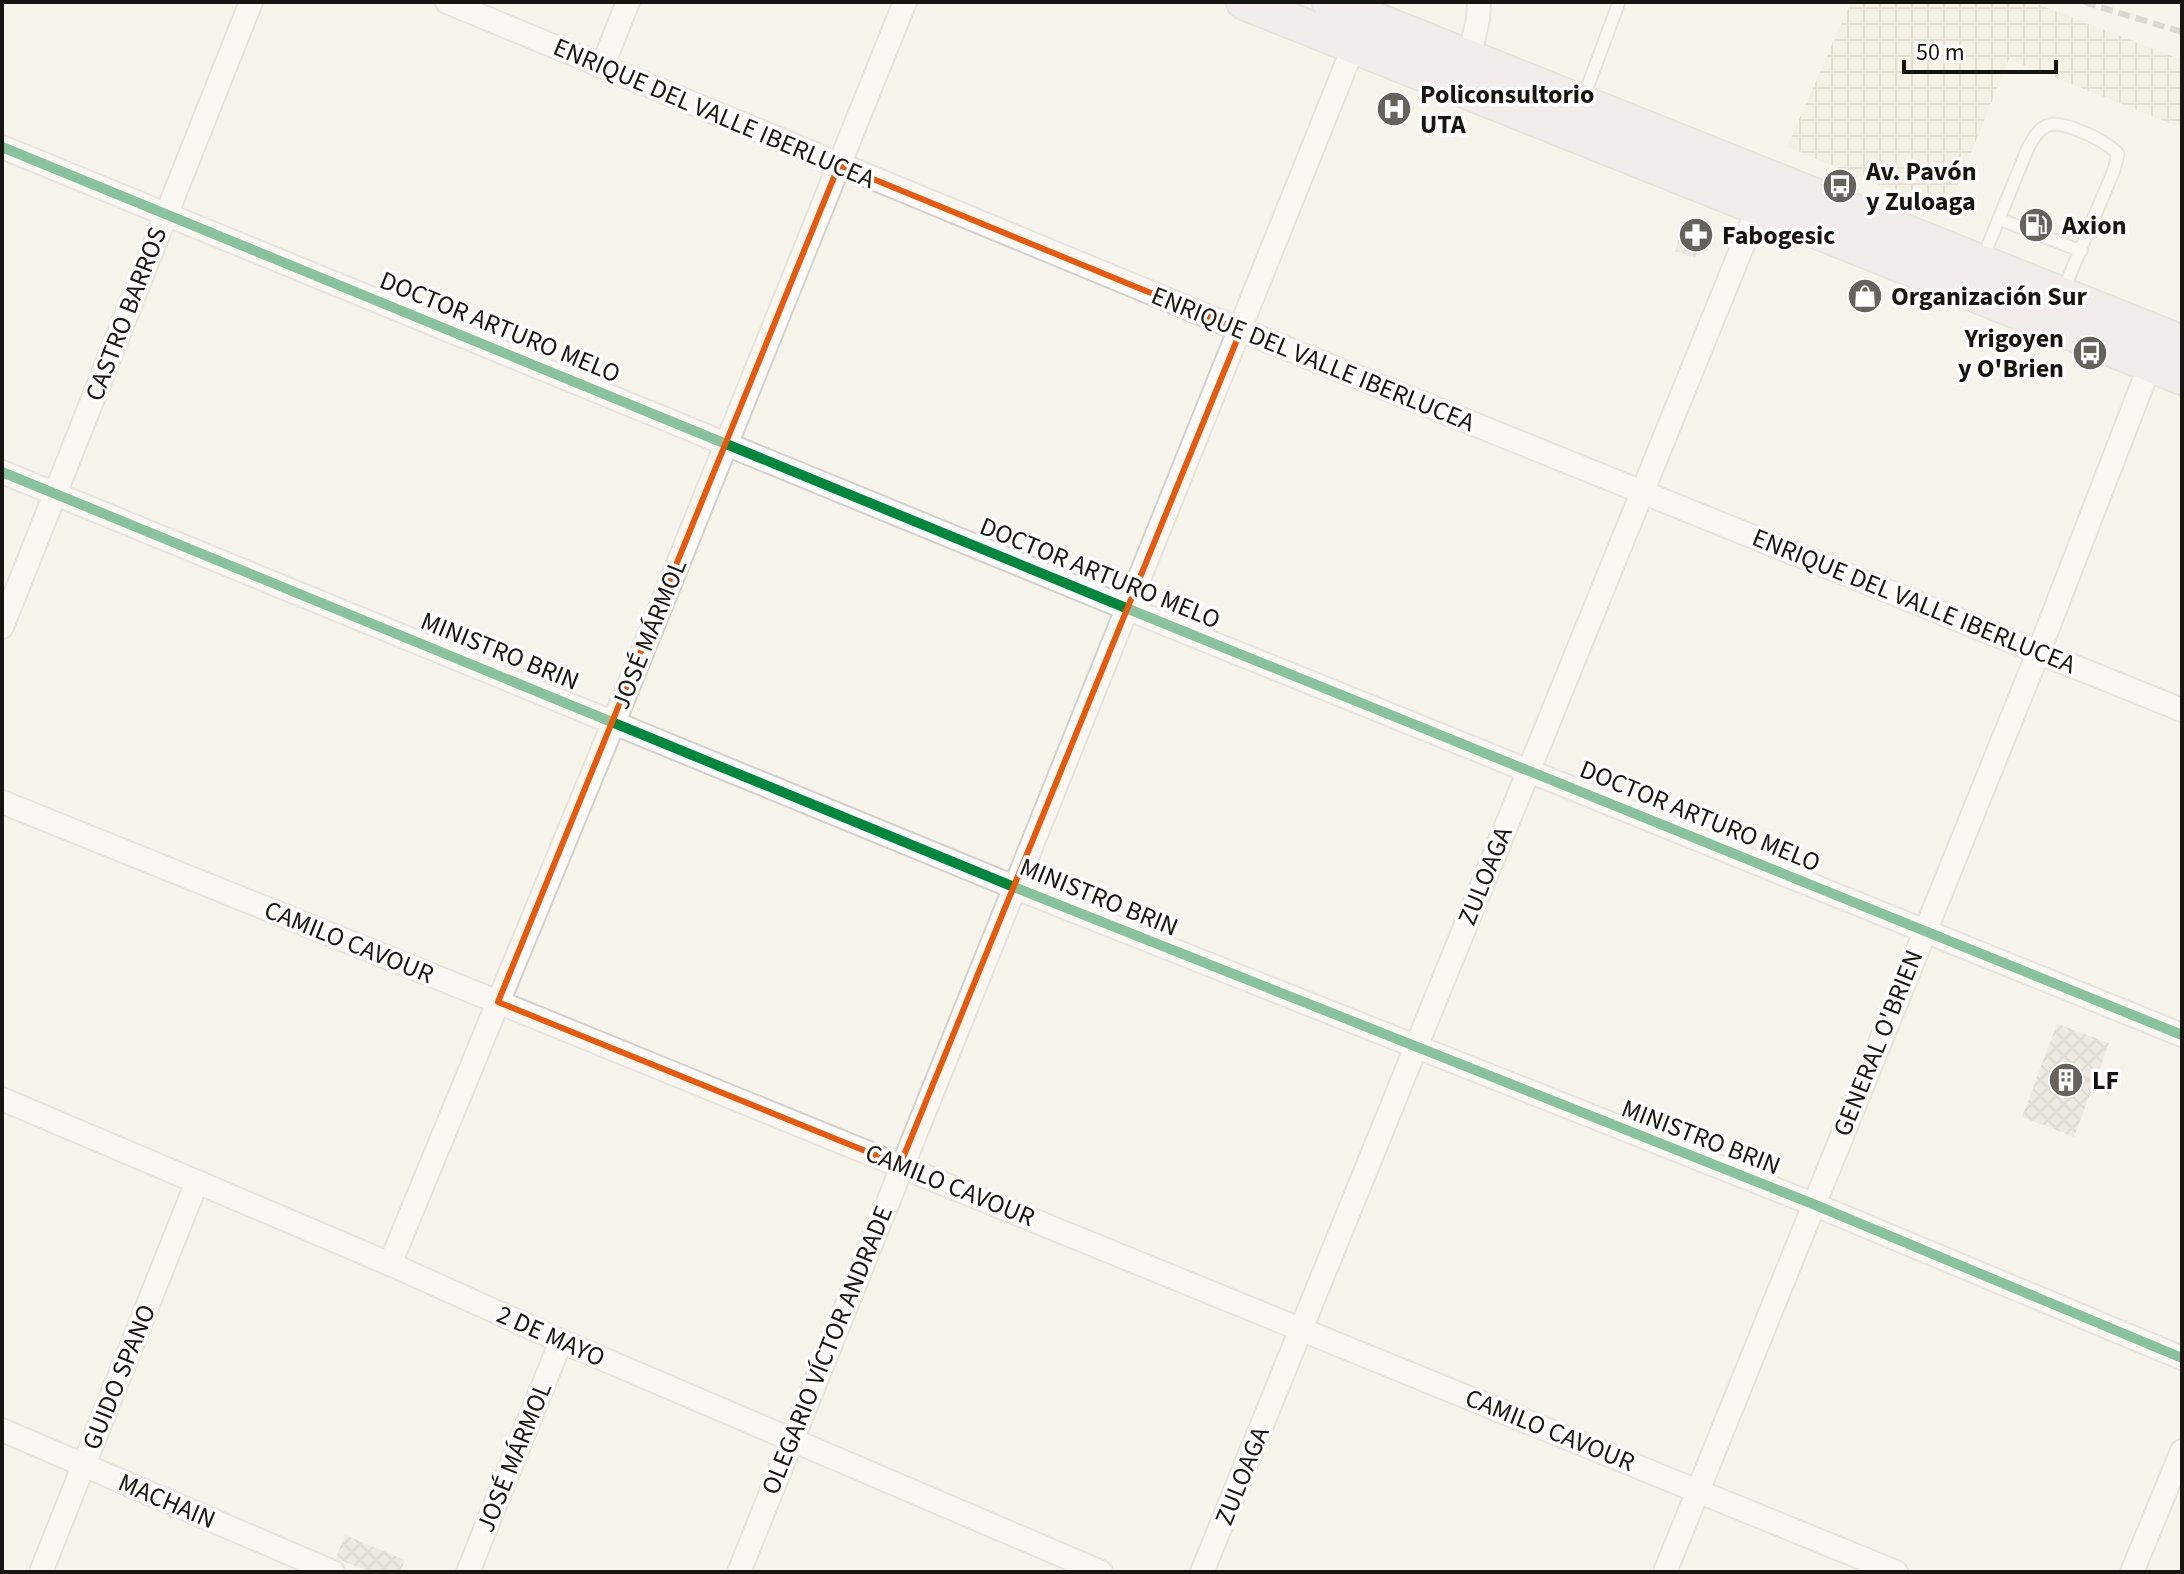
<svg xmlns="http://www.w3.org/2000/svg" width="2184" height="1574" viewBox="0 0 2184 1574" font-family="'Source Sans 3',sans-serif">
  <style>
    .industrial { fill: url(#industrial-grid) }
    .building { fill: url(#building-cross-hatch) }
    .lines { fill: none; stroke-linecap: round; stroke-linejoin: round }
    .service-casing { stroke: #d3d1cb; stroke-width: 15 }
    .minor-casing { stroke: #d3d1cb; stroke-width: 26 }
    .primary-casing { stroke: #d2d1cc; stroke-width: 38 }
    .service { stroke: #fefdfc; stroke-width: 11 }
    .minor { stroke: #fefdfc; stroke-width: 22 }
    .primary { stroke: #eae4e8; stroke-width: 34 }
    .rail { stroke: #bbb9b7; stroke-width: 6; stroke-dasharray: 12 6; stroke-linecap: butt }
    .cycleway-casing { stroke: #fff; stroke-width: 15 }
    .cycleway { stroke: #00873e; stroke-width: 10 }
    .marked { fill: none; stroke: #e8590c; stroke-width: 6; stroke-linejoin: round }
    .labels { text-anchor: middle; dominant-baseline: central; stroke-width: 7; stroke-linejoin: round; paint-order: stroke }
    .poi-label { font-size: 26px; font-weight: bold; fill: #17150f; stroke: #fff; text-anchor: start }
    .street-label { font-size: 26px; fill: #17150f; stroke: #fff }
  </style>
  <defs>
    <pattern id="industrial-grid" width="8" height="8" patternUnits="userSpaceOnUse" patternTransform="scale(2)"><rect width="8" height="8" fill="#f0ead9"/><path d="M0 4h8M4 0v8" fill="none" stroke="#cdc8b9"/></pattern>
    <pattern id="building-cross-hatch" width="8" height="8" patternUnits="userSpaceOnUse" patternTransform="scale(2)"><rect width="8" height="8" fill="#dfddd6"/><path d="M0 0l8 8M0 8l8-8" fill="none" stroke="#bfbdb6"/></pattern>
  </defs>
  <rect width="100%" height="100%" fill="#f7f4eb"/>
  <path class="industrial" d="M1851 2H2032L2182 60V128L2009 59 1947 212 1787 147Z"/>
  <g class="building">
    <path d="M1684 224 1699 229 1703 239 1695 258 1675 251Z"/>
    <path d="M2057 1024 2109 1043 2074 1137 2022 1117Z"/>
    <path d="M345 1535 405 1560 400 1572H370L336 1558Z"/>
  </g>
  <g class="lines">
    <g class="service-casing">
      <g id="service">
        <path d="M1583 99 1619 2"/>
        <path d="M1999 219 2081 251"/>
        <path d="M1982 260 2028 148C2033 140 2038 128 2049 125 2064 120 2108 142 2118 154L2114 170 2063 291"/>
      </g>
    </g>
    <g class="minor-casing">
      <g id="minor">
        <path d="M447 2 1241 330 2182 710"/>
        <path d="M1469 59 1478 19 1479 2"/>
        <path d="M602 67 628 2"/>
        <path d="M2 147 1126 608 2182 1035"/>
        <path d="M2 472 1014 887 1813 1204 2182 1358"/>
        <path d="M2 627 251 2"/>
        <path d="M2 802 498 1002 1896 1572"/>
        <path d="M2 1099 390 1264 561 1341 1101 1572"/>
        <path d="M390 1264 614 722 905 2"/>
        <path d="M2 1430 333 1572"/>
        <path d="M41 1572 197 1182"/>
        <path d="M468 1572 561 1341"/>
        <path d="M739 1572 1359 33"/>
        <path d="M1202 1572 1763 196"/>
        <path d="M1665 1572 2039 651 2155 352"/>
        <path d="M2132 1572 2182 1451"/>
      </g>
    </g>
    <g class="primary-casing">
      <g id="primary">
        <path d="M1244 2 2182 377"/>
        <path d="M1330 2 2182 343"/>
      </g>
    </g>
    <use href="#service" class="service"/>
    <use href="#minor" class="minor"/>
    <use href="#primary" class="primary"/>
    <path class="rail" d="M2084 2 2182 32"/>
    <g class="cycleway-casing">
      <g id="cycleway">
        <path d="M2 147 1126 608 2182 1035"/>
        <path d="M2 472 1014 887 1813 1204 2182 1358"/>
      </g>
    </g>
    <use href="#cycleway" class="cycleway"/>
  </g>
  <path d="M0 0H2184V1574H0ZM839 165 1241 330 900 1165 498 1002Z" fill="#f7f4eb" fill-opacity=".55" fill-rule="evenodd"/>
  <path class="marked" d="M839 165 1241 330 900 1165 498 1002Z"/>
  <defs>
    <g id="hospital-disc" transform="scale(1.8)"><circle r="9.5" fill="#65635c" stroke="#fff"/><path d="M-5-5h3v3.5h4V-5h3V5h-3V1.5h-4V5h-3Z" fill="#fff"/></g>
    <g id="bus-disc" transform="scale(1.8)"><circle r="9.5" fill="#65635c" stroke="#fff"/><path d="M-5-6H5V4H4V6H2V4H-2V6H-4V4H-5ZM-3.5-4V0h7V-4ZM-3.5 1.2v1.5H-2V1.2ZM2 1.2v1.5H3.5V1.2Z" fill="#fff"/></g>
    <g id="fuel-disc" transform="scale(1.8)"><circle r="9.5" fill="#65635c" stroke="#fff"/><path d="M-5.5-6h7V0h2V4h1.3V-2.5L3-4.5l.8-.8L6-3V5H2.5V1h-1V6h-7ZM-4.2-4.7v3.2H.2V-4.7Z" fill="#fff"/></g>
    <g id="pharmacy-disc" transform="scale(1.8)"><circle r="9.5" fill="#65635c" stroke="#fff"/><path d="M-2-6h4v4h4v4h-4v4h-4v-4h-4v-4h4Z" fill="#fff"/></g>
    <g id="shop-disc" transform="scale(1.8)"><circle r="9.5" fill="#65635c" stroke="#fff"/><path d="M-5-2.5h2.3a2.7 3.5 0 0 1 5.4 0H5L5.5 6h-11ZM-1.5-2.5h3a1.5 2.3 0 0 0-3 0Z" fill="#fff"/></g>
    <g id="building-disc" transform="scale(1.8)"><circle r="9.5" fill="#65635c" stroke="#fff"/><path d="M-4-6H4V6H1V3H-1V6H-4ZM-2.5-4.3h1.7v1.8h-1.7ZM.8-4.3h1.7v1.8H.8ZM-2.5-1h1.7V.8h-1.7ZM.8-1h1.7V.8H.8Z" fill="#fff"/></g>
  </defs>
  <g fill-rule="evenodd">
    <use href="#hospital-disc" x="1394" y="109"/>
    <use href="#bus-disc" x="1840" y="186"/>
    <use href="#fuel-disc" x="2036" y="225"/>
    <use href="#pharmacy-disc" x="1696" y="235"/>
    <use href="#shop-disc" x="1865" y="296"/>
    <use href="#bus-disc" x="2090" y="353"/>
    <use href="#building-disc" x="2066" y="1080"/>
  </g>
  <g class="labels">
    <g class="poi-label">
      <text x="1420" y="94">Policonsultorio<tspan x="1420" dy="30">UTA</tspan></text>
      <text x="1866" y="171">Av. Pavón<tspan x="1866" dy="30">y Zuloaga</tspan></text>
      <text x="2062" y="225">Axion</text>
      <text x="1722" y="235">Fabogesic</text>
      <text x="1891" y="296">Organización Sur</text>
      <text x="2064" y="338" text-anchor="end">Yrigoyen<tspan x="2064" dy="30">y O'Brien</tspan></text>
      <text x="2092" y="1080">LF</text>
    </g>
    <g class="street-label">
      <text transform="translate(714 113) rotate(23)">ENRIQUE DEL VALLE IBERLUCEA</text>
      <text transform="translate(126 314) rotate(-69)">CASTRO BARROS</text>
      <text transform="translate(500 327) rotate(22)">DOCTOR ARTURO MELO</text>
      <text transform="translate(1313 359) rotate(22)">ENRIQUE DEL VALLE IBERLUCEA</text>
      <text transform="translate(1100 573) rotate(22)">DOCTOR ARTURO MELO</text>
      <text transform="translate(1914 601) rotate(22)">ENRIQUE DEL VALLE IBERLUCEA</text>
      <text transform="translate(649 634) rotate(-68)">JOSÉ MÁRMOL</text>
      <text transform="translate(500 651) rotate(22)">MINISTRO BRIN</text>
      <text transform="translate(1700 816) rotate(22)">DOCTOR ARTURO MELO</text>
      <text transform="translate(1485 876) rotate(-68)">ZULOAGA</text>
      <text transform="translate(1099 897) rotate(22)">MINISTRO BRIN</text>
      <text transform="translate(349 942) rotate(22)">CAMILO CAVOUR</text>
      <text transform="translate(1878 1043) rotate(-68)">GENERAL O'BRIEN</text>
      <text transform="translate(1701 1137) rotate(21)">MINISTRO BRIN</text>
      <text transform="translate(950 1185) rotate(22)">CAMILO CAVOUR</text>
      <text transform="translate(551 1336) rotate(24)">2 DE MAYO</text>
      <text transform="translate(827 1350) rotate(-68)">OLEGARIO VÍCTOR ANDRADE</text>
      <text transform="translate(119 1377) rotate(-68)">GUIDO SPANO</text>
      <text transform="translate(1550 1430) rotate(22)">CAMILO CAVOUR</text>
      <text transform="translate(514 1457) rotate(-68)">JOSÉ MÁRMOL</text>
      <text transform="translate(1242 1476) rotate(-68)">ZULOAGA</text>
      <text transform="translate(167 1501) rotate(23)">MACHAIN</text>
    </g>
  </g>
  <rect width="2184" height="1574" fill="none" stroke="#17150f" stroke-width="8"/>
  <path d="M1904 60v12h152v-12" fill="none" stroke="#17150f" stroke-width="4"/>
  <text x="1916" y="60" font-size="24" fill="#17150f" stroke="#ffffff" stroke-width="6" paint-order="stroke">50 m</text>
</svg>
